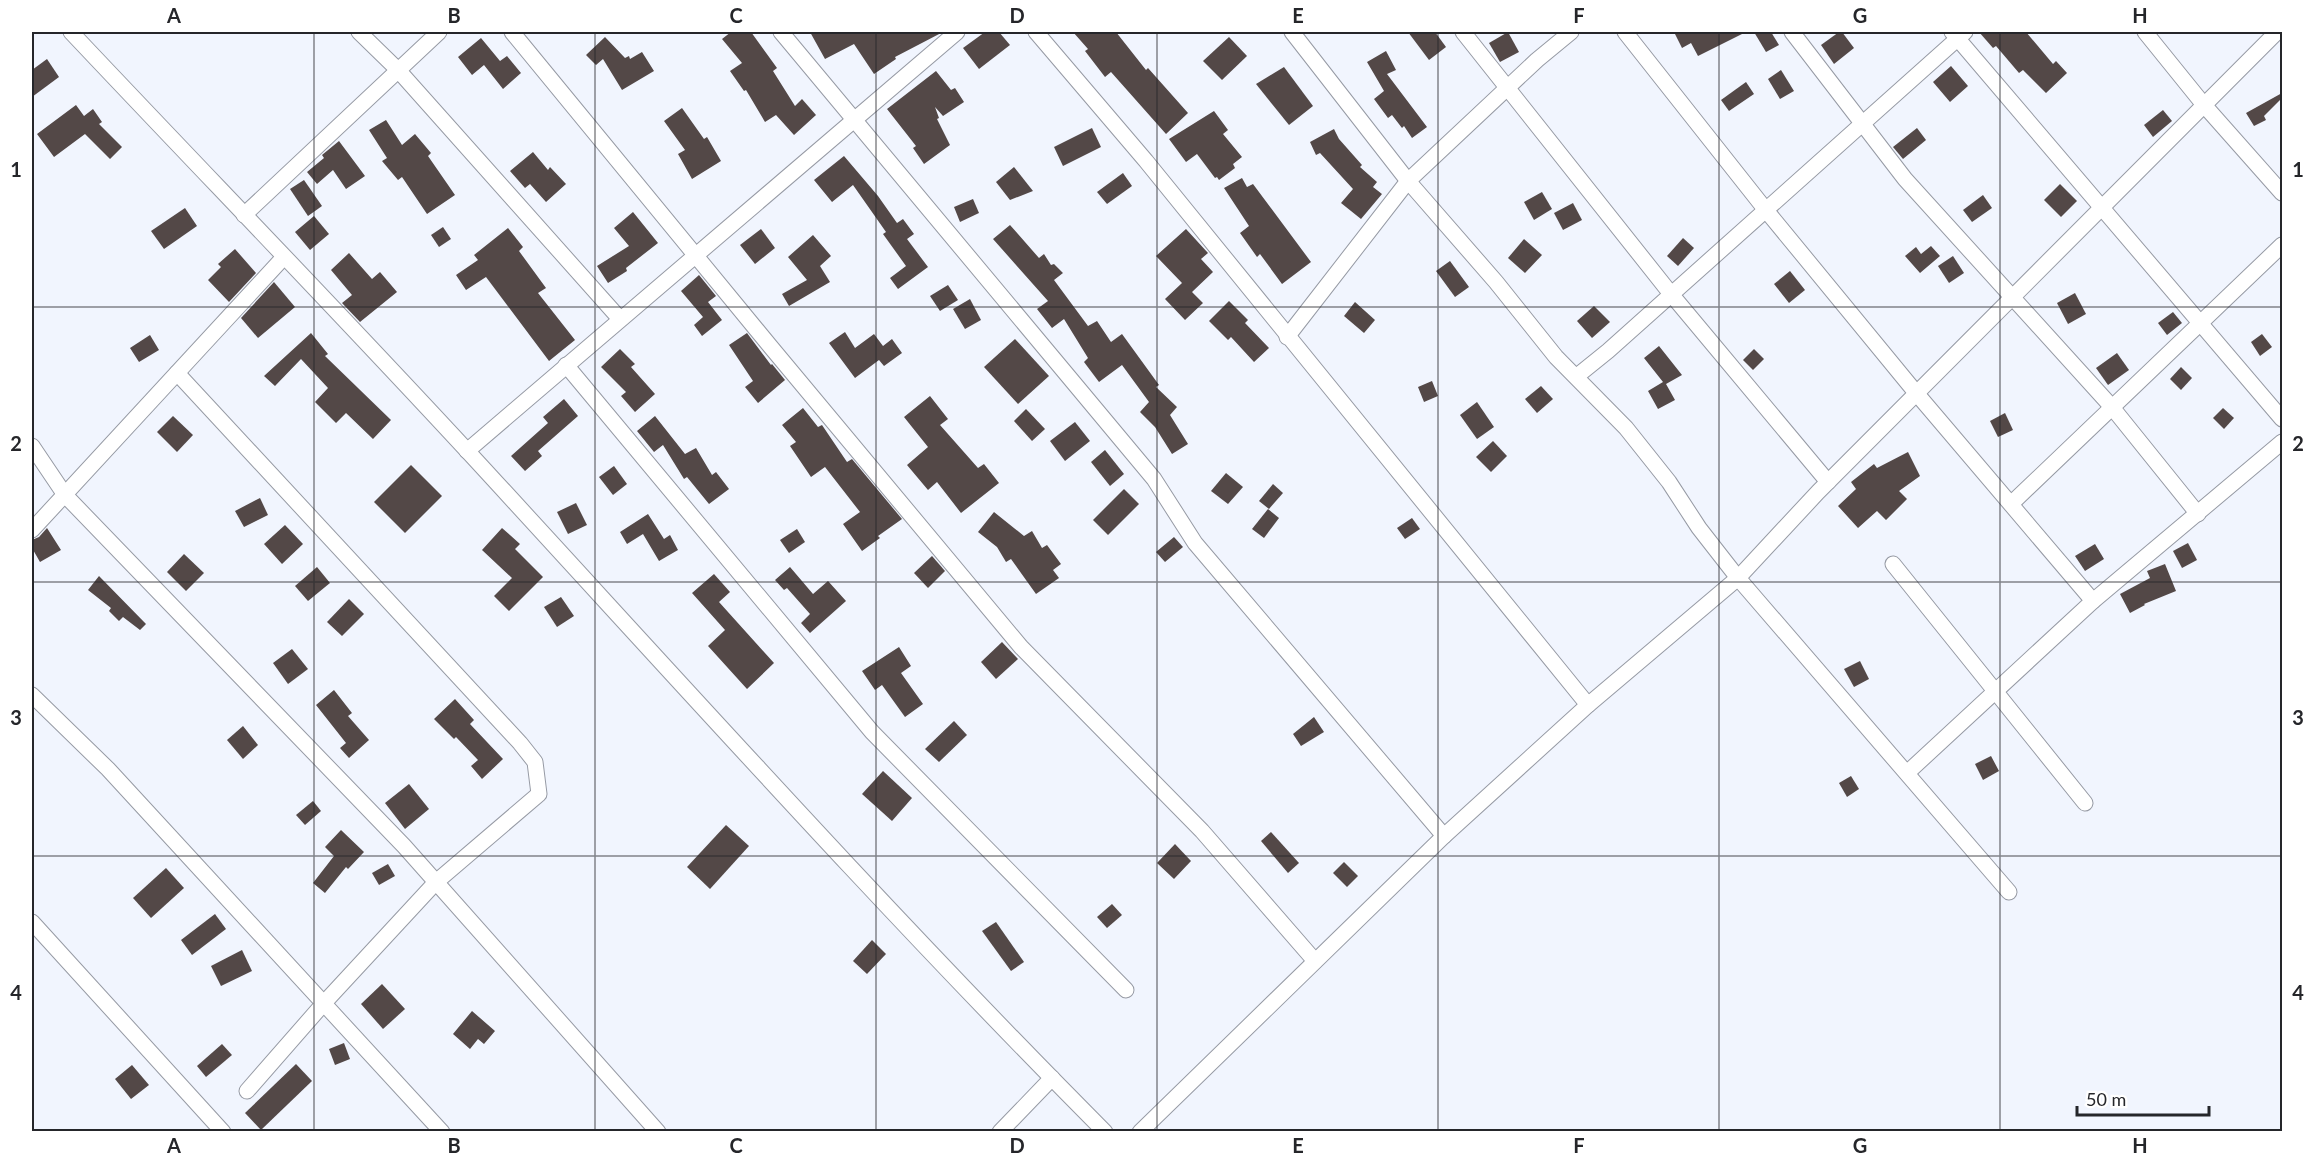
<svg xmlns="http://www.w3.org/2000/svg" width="2314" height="1163" viewBox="0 0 2314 1163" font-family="Lato,sans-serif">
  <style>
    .building { fill: #534847 }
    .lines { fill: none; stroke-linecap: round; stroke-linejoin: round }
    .minor-casing { stroke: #969aa4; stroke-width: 17 }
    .minor { stroke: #fff; stroke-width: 15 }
    .grid { fill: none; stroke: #25262a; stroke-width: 1.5; stroke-opacity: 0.55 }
    .neatline { fill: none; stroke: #25262a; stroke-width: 2 }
    .grid-label { font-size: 20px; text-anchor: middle; font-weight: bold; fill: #25262a }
  </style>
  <rect width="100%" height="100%" fill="#f1f5fe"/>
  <g class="building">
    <path d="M731 32H751L777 68 773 71 795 106 802 99 816 115 794 135 776 115 765 122 746 90 744 91 730 71 742 63 722 39Z"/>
    <path d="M810 32H943L895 57 896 59 874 74 854 44 825 59Z"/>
    <path d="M985 32H999L1010 45 979 69 963 48Z"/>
    <path d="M1073 32H1116L1146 70 1148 68 1188 113 1166 134 1111 72 1105 77 1085 51 1088 49Z"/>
    <path d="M1408 32H1435L1446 47 1429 60Z"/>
    <path d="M1508 32 1519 52 1500 62 1489 43Z"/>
    <path d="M1674 32H1746L1698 56 1691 43 1682 48Z"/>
    <path d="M1754 32H1771L1779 45 1766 52Z"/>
    <path d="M1839 32H1842L1854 48 1834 64 1821 45Z"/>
    <path d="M1979 32H2026L2053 64 2056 61 2067 73 2046 93 2023 70 2019 73 1996 46 1993 48Z"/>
    <path d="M605 37 625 58 629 56 630 59 642 52 654 71 622 90 603 59 596 65 586 55Z"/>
    <path d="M1229 37 1247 56 1222 80 1203 61Z"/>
    <path d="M481 38 500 61 507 56 521 73 503 89 484 65 472 75 458 57Z"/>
    <path d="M1386 51 1396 70 1387 74 1427 127 1412 138 1404 126 1402 128 1392 115 1388 118 1374 99 1384 91 1367 62Z"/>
    <path d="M47 59 59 77 32 97V70Z"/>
    <path d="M1951 66 1968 86 1950 102 1933 82Z"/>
    <path d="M1284 67 1313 106 1289 125 1256 84Z"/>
    <path d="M1781 70 1794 91 1780 99 1768 79Z"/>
    <path d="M936 71 951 90 955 88 964 102 943 116 935 107 939 118 937 119 950 145 924 164 913 148 916 146 887 109Z"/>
    <path d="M1746 82 1754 94 1729 111 1721 100Z"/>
    <path d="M2282 93 2283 97 2264 116 2266 120 2254 126 2246 113Z"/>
    <path d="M76 105 84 116 93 109 102 122 99 124 122 147 110 159 85 134 54 157 37 134Z"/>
    <path d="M682 108 704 139 707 137 721 161 692 179 678 154 685 150 664 121Z"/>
    <path d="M2163 110 2172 121 2153 137 2144 125Z"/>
    <path d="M1214 111 1228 130 1223 134 1242 157 1233 164 1235 168 1219 180 1217 177 1215 178 1197 154 1186 162 1169 139Z"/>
    <path d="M386 120 402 145 415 134 431 153 428 156 455 195 427 214 402 177 398 180 382 161 387 158 369 130Z"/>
    <path d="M1092 128 1101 147 1063 166 1054 147Z"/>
    <path d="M1917 128 1926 140 1903 159 1893 147Z"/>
    <path d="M1334 129 1339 139 1362 165 1360 167 1377 182 1373 187 1382 194 1361 219 1341 203 1353 189 1320 153 1316 155 1310 142Z"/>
    <path d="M339 141 365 176 346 189 333 170 317 184 307 172 324 158 322 155Z"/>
    <path d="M533 152 548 170 550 167 566 184 546 202 530 184 525 188 510 171Z"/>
    <path d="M844 156 878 196 897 223 903 219 914 234 907 239 928 267 898 289 890 278 906 266 883 234 886 232 853 185 832 202 814 180Z"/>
    <path d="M1014 167 1033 191 1010 200 996 182Z"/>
    <path d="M1123 173 1132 186 1107 204 1097 192Z"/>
    <path d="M1242 178 1247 187 1253 184 1311 262 1282 284 1260 254 1257 257 1240 233 1249 226 1224 188Z"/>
    <path d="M304 180 322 206 308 216 290 189Z"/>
    <path d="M2060 184 2077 201 2061 217 2044 200Z"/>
    <path d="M1542 192 1552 209 1534 220 1524 202Z"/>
    <path d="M1983 195 1992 208 1972 222 1963 210Z"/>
    <path d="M973 199 979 213 960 222 954 207Z"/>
    <path d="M1573 203 1582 220 1563 230 1554 213Z"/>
    <path d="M185 208 197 226 164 249 151 231Z"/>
    <path d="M633 212 658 243 626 268 627 271 608 283 597 266 629 246 614 228Z"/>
    <path d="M314 216 329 234 310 250 295 232Z"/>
    <path d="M1010 225 1039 258 1044 254 1051 265 1054 264 1063 273 1054 280 1088 326 1097 321 1111 342 1122 334 1159 385 1156 387 1177 407 1170 415 1188 444 1172 454 1155 427 1140 412 1149 402 1122 365 1099 382 1084 362 1088 358 1064 319 1052 328 1037 309 1048 301 993 239Z"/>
    <path d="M443 227 451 239 439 247 431 235Z"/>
    <path d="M508 228 523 247 519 251 546 288 538 293 575 340 549 361 486 277 466 290 456 275 478 260 474 255Z"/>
    <path d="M761 229 775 248 755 264 740 245Z"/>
    <path d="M1186 229 1208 253 1201 259 1213 272 1192 292 1203 303 1185 320 1165 299 1182 283 1156 256Z"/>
    <path d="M813 235 831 256 820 266 830 282 789 306 782 294 807 280 788 257Z"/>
    <path d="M1683 238 1694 248 1678 266 1667 256Z"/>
    <path d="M1524 239 1542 255 1525 273 1508 258Z"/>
    <path d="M1931 246 1940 256 1920 273 1905 256 1916 247 1921 254Z"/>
    <path d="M235 249 256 273 229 302 208 280 221 267 218 264Z"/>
    <path d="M349 253 372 279 380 272 397 292 360 322 342 303 352 295 331 270Z"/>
    <path d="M1953 256 1964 273 1949 283 1938 266Z"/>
    <path d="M1450 261 1469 287 1455 297 1436 271Z"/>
    <path d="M1790 271 1805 290 1789 303 1774 284Z"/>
    <path d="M699 275 716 296 708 302 722 320 702 336 694 325 703 317 681 291Z"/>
    <path d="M274 282 295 307 258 338 241 318Z"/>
    <path d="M948 285 958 300 940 311 930 296Z"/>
    <path d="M2075 293 2086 314 2068 324 2057 303Z"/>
    <path d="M970 299 981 320 965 329 953 309Z"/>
    <path d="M1229 301 1248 320 1245 323 1269 348 1254 362 1231 337 1228 340 1209 321Z"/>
    <path d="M1355 302 1375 320 1364 333 1344 316Z"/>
    <path d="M1594 306 1610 322 1592 338 1577 321Z"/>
    <path d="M2173 312 2182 323 2167 335 2158 323Z"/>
    <path d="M845 332 855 348 874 334 883 346 892 339 902 353 884 366 879 360 855 378 829 343Z"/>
    <path d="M311 333 328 354 325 356 391 420 373 439 346 413 336 423 315 402 328 388 301 359 275 386 264 376Z"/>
    <path d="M747 333 771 365 772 364 785 380 758 403 745 387 753 381 729 345Z"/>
    <path d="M2262 334 2272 347 2260 356 2251 342Z"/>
    <path d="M150 335 159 350 139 362 130 348Z"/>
    <path d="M1015 339 1049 376 1018 404 984 367Z"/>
    <path d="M1659 346 1682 375 1666 384 1675 400 1658 409 1648 391 1663 382 1644 358Z"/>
    <path d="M620 349 635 364 631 367 655 394 635 412 621 396 626 392 601 367Z"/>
    <path d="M1754 349 1764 359 1753 370 1743 360Z"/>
    <path d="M2117 353 2129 370 2108 385 2096 368Z"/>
    <path d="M2181 367 2192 378 2181 390 2170 379Z"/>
    <path d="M1432 381 1438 396 1424 402 1418 387Z"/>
    <path d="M1541 386 1553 399 1537 413 1525 399Z"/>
    <path d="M930 396 948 419 940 425 978 468 984 464 999 483 961 513 937 482 928 490 907 465 928 447 904 417Z"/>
    <path d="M564 399 578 416 538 451 542 456 525 471 511 456 548 423 543 417Z"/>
    <path d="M1477 402 1494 427 1477 439 1460 415Z"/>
    <path d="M803 408 818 427 822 425 847 462 852 459 902 519 878 536 880 538 862 551 843 524 860 512 825 467 811 477 790 446 796 442 782 425Z"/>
    <path d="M2223 408 2234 418 2224 429 2213 418Z"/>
    <path d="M1026 409 1045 429 1032 441 1014 421Z"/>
    <path d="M2005 413 2013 430 1998 437 1990 421Z"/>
    <path d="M173 416 193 435 177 452 157 432Z"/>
    <path d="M655 416 685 454 696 448 712 475 716 472 729 489 709 504 687 477 684 479 663 445 654 452 637 431Z"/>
    <path d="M1075 422 1090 441 1065 461 1050 441Z"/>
    <path d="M1493 441 1507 456 1491 472 1476 457Z"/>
    <path d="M1105 450 1124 474 1110 486 1091 462Z"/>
    <path d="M1908 452 1920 476 1899 491 1907 499 1886 520 1877 511 1858 528 1838 506 1856 489 1851 482 1874 464 1877 468Z"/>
    <path d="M411 465 442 496 405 533 374 502Z"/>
    <path d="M614 466 627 484 613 495 599 477Z"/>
    <path d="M1226 473 1243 487 1228 504 1211 491Z"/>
    <path d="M1273 484 1283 493 1269 509 1259 501Z"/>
    <path d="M1124 489 1139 504 1108 535 1093 520Z"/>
    <path d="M260 498 268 515 244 527 235 511Z"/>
    <path d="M576 503 587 525 568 534 557 512Z"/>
    <path d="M1268 509 1279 518 1264 538 1252 529Z"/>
    <path d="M994 512 1024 536 1032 531 1042 548 1047 545 1061 564 1053 570 1059 578 1036 594 1011 559 1006 562 997 547 978 532Z"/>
    <path d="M648 514 664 539 670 535 678 550 659 561 643 534 627 544 620 532Z"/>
    <path d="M1412 518 1420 529 1405 539 1397 528Z"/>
    <path d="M285 525 303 544 282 564 264 544Z"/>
    <path d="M47 528 61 550 40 562 32 548V540L39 537Z"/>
    <path d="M502 528 520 544 515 549 543 577 509 611 494 596 512 578 482 550Z"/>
    <path d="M797 529 805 542 789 553 780 540Z"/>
    <path d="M1174 537 1183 547 1165 562 1156 552Z"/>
    <path d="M2188 543 2197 560 2182 568 2173 551Z"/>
    <path d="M2095 544 2104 559 2085 571 2075 556Z"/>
    <path d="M184 554 204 573 186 591 167 572Z"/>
    <path d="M932 556 945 571 928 588 914 573Z"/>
    <path d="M2165 564 2176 591 2144 604 2145 605 2130 613 2120 594 2150 578 2147 571Z"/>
    <path d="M317 567 330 583 308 601 295 586Z"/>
    <path d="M790 567 813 594 828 581 846 601 810 633 801 623 810 614 787 588 784 590 775 580Z"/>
    <path d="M714 574 730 592 719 602 774 663 747 689 708 646 725 630 692 593Z"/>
    <path d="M99 576 146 624 140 630 123 617 119 621 109 611 111 608 88 590Z"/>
    <path d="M561 597 574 616 557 627 544 607Z"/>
    <path d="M349 599 364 614 342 636 327 622Z"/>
    <path d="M1002 642 1018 659 996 679 981 662Z"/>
    <path d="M899 647 911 666 901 673 923 704 905 717 882 685 875 690 862 671Z"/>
    <path d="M292 649 308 669 288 684 273 663Z"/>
    <path d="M1860 661 1869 679 1854 687 1844 669Z"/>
    <path d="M334 690 352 713 348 716 369 740 349 758 340 748 346 743 316 705Z"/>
    <path d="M455 699 474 720 470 724 503 759 482 779 471 766 478 760 456 737 454 739 434 719Z"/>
    <path d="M1314 717 1324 732 1301 746 1293 734Z"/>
    <path d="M954 721 967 735 939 762 925 749Z"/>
    <path d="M243 726 258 745 243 759 227 740Z"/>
    <path d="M1991 756 1999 771 1983 780 1975 764Z"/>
    <path d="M883 771 912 798 892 821 862 794Z"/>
    <path d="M1851 776 1859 789 1847 797 1839 783Z"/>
    <path d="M409 784 429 809 405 829 385 803Z"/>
    <path d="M313 801 321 811 305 825 296 815Z"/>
    <path d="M726 825 749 846 710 889 687 867Z"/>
    <path d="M341 830 364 852 348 869 346 867 325 893 313 883 334 856 325 847Z"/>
    <path d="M1271 832 1299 863 1288 873 1261 841Z"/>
    <path d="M1175 844 1191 861 1174 879 1157 863Z"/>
    <path d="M1344 862 1358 876 1347 887 1333 873Z"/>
    <path d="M388 864 395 876 379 885 372 873Z"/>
    <path d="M166 868 184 888 151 918 133 898Z"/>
    <path d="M1112 904 1122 915 1107 928 1097 917Z"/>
    <path d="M215 914 226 929 192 955 181 940Z"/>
    <path d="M996 922 1024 962 1011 971 982 931Z"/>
    <path d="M872 940 886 954 867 974 853 961Z"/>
    <path d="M242 950 252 971 221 986 211 966Z"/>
    <path d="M382 984 405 1009 383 1029 361 1004Z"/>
    <path d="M472 1011 495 1031 484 1044 478 1039 470 1049 453 1034Z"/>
    <path d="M344 1043 350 1059 335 1065 329 1049Z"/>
    <path d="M222 1044 232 1055 206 1077 197 1066Z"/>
    <path d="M296 1064 312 1081 261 1130 245 1113Z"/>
    <path d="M132 1065 149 1085 131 1099 115 1079Z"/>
  </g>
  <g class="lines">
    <g class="minor-casing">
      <g id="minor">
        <path d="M71 32C204 173 340 313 472 456 681 683 887 913 1105 1132"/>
        <path d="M359 32 398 70 620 319"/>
        <path d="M512 32 770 346 1021 647 1202 831 1315 961"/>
        <path d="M781 32 1154 479 1195 543 1444 836"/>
        <path d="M1036 32 1146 161 1588 705"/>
        <path d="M1292 32 1408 181 1496 282 1556 357 1626 428 1669 482 1699 528 1738 578 2009 892"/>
        <path d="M1463 32 1671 294 1828 482"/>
        <path d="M1625 32 1765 209 1917 394 2093 601"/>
        <path d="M1792 32 1905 179 2111 406 2198 514"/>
        <path d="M1952 32 2282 419"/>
        <path d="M2145 32 2204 105 2282 193"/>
        <path d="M244 215 439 32"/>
        <path d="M1287 337 1408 181 1537 60 1571 32"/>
        <path d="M566 365 872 732 1126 990"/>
        <path d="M177 373 520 743 535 762 539 794 436 882 324 1003 247 1091"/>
        <path d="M1577 376 1608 351 1965 32"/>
        <path d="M32 446 65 495 404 846 658 1132"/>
        <path d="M467 451 957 32"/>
        <path d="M2012 503 2282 245"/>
        <path d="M32 530 284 257"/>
        <path d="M1893 564 2085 803"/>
        <path d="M32 695 108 769 442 1132"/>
        <path d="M1907 773 2093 601 2282 442"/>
        <path d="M32 922 223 1132"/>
        <path d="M1000 1132 1052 1078"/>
        <path d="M1140 1132 1444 836 1588 705 1738 578 1818 492 2277 32"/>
      </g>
    </g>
    <use href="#minor" class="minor"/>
  </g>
  <path class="grid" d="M314 32V1132M595 32V1132M876 32V1132M1157 32V1132M1438 32V1132M1719 32V1132M2000 32V1132M32 307H2282M32 582H2282M32 856H2282"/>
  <rect width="2314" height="1163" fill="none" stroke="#ffffff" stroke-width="66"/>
  <path d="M2077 1106v9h132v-9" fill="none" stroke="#25262a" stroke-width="3"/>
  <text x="2086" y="1106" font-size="18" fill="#25262a" stroke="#ffffff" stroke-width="4.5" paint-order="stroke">50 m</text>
  <rect x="33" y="33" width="2248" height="1097" class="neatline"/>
  <g class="grid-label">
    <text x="174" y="23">A</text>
    <text x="454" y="23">B</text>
    <text x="736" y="23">C</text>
    <text x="1017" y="23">D</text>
    <text x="1298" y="23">E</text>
    <text x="1579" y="23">F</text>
    <text x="1860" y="23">G</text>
    <text x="2140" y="23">H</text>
    <text x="16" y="177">1</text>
    <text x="2298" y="177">1</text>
    <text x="16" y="451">2</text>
    <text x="2298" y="451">2</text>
    <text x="16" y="725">3</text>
    <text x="2298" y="725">3</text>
    <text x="16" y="1000">4</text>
    <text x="2298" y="1000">4</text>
    <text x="174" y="1153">A</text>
    <text x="454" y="1153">B</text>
    <text x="736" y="1153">C</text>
    <text x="1017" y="1153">D</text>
    <text x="1298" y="1153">E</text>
    <text x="1579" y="1153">F</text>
    <text x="1860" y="1153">G</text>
    <text x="2140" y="1153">H</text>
  </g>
</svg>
